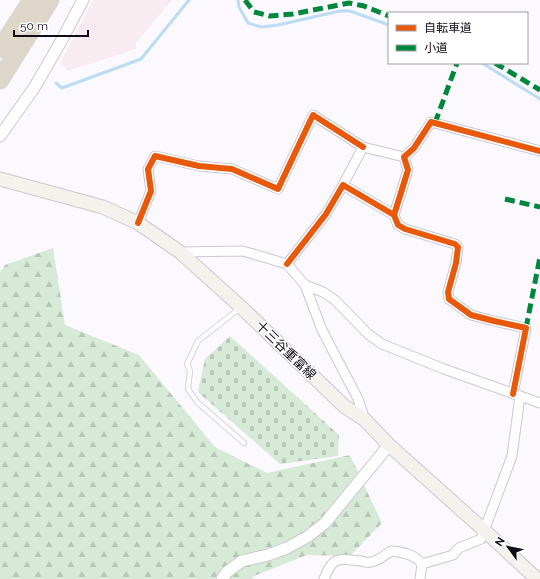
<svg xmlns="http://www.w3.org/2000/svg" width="540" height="579" viewBox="0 0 540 579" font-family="Raleway,'Noto Sans JP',sans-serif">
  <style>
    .commercial { fill: #f8ecf1 }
    .forest { fill: url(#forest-firs) }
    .cemetery { fill: url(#cemetery-stones) }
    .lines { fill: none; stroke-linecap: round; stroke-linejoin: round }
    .stream { stroke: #bbdcf3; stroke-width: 3 }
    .service-casing { stroke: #cbc8cf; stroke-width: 6 }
    .minor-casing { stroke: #cbc8cf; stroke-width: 11 }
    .tertiary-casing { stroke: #cbc8cf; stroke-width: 13 }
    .secondary-casing { stroke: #cbc8cf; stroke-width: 15 }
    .motorway-casing { stroke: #d7d6da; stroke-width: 19 }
    .service { stroke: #fefeff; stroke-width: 4.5 }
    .minor { stroke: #fefeff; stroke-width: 9 }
    .tertiary { stroke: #fefeff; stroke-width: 11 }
    .secondary { stroke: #f5f2ee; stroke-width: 13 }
    .motorway { stroke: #ded6c8; stroke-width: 17 }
    .quiet { stroke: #00873e; stroke-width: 5; stroke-dasharray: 10 5; stroke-linecap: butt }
    .cycleway-casing { stroke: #fff; stroke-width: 8 }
    .cycleway { stroke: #e8590c; stroke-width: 6 }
    .labels { text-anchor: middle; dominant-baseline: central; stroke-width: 3; stroke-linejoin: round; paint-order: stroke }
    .street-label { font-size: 13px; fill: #110c17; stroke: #fff }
  </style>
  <defs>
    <pattern id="forest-firs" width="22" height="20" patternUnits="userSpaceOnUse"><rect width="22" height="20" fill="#d6ead7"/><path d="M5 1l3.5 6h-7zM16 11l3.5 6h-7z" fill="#b7c8b8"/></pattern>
    <pattern id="cemetery-stones" width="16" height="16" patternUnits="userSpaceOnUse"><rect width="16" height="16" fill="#d6ead7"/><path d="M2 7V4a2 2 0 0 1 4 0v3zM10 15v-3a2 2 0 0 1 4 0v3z" fill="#b7c8b8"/></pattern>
  </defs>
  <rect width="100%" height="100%" fill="#fbf9fe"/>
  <path class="commercial" d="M93 0H172L136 43V49L68 71 60 63Z"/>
  <path class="forest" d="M53 248 65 325 139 355 215 447 267 473 350 455 382 523 350 556 307 555 254 576 252 579H0V272L5 265Z"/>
  <path class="cemetery" d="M230 336 339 435 338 456 280 464 198 392 205 359Z"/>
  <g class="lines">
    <g class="stream">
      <path d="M238 0 239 7 248 23 261 27 278 25 340 11H350L389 25"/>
      <path d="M482 63 540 99"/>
      <path d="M56 83 62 88 141 59 189 0"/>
    </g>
    <g class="service-casing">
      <path id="service" d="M240 308 198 341 187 364 190 371 188 389 198 403 244 443"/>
    </g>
    <g class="minor-casing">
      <g id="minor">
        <path d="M343 185 363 147 404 157"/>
        <path d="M394 215 398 225 405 229 455 244 458 247 456 263 448 292 449 299 471 315 494 321 526 328 513 394"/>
        <path d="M138 223 151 191 148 169 155 156 199 166 232 169 278 189 313 115 363 147"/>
        <path d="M180 252 243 251 287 264 305 285 322 330 358 399 365 420"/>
        <path d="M287 264 326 214 343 185 394 215 408 170 404 157 414 148 431 122 540 151"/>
        <path d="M305 285 323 292 335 300 368 334 382 344 444 369 540 403"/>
        <path d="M324 579C333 555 339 559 361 561 364 562 368 563 371 562 378 561 385 555 391 551 402 552 415 554 422 564"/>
        <path d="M420 579 422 564 453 555 459 548 481 539 512 456 520 396"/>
      </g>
    </g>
    <g class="tertiary-casing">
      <g id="tertiary">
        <path d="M0 136 34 88 59 45 83 0"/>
        <path d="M222 579 227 572 242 561 268 555 287 548 307 537 325 523 389 445"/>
      </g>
    </g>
    <g class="secondary-casing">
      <path id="secondary" d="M0 179 103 207 138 223 180 252 241 307 344 406 365 420 389 445 485 531 537 579"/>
    </g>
    <g class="motorway-casing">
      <g id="motorway">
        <path d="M0 49 32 0"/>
        <path d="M0 80 50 0"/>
      </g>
    </g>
    <use href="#service" class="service"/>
    <use href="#minor" class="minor"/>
    <use href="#tertiary" class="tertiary"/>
    <use href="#secondary" class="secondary"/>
    <use href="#motorway" class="motorway"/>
    <g class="quiet">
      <path d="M245 0 254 12 270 16 293 14 349 3 364 6 389 16"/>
      <path d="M495 63 540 90"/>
      <path d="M435 123 457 63"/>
      <path d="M505 199 540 207"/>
      <path d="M526 328 540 257"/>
    </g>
    <g class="cycleway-casing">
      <g id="cycleway">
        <path d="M394 215 398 225 405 229 455 244 458 247 456 263 448 292 449 299 471 315 494 321 526 328 513 394"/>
        <path d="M138 223 151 191 148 169 155 156 199 166 232 169 278 189 313 115 363 147"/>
        <path d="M287 264 326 214 343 185 394 215 408 170 404 157 414 148 431 122 540 151"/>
      </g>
    </g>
    <use href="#cycleway" class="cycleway"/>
  </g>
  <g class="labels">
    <g class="street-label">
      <text transform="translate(286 350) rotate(44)">十三谷重富線</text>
    </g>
  </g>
  <rect x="388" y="12" width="140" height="52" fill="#ffffff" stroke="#a09ea2"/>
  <rect x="396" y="25" width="20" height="6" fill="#e8590c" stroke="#a09ea2"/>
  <text x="424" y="32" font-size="12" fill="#110c17">自転車道</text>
  <rect x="396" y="45" width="20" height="6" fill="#00873e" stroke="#a09ea2"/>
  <text x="424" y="52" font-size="12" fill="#110c17">小道</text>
  <g transform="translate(508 547) rotate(303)" stroke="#ffffff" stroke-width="3" paint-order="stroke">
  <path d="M0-3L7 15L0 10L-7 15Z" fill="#110c17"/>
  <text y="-6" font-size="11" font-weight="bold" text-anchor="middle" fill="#110c17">N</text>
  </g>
  <path d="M14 30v6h74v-6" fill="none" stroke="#110c17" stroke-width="2"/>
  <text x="20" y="30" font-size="12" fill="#110c17" stroke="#ffffff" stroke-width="3" paint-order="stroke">50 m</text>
</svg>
